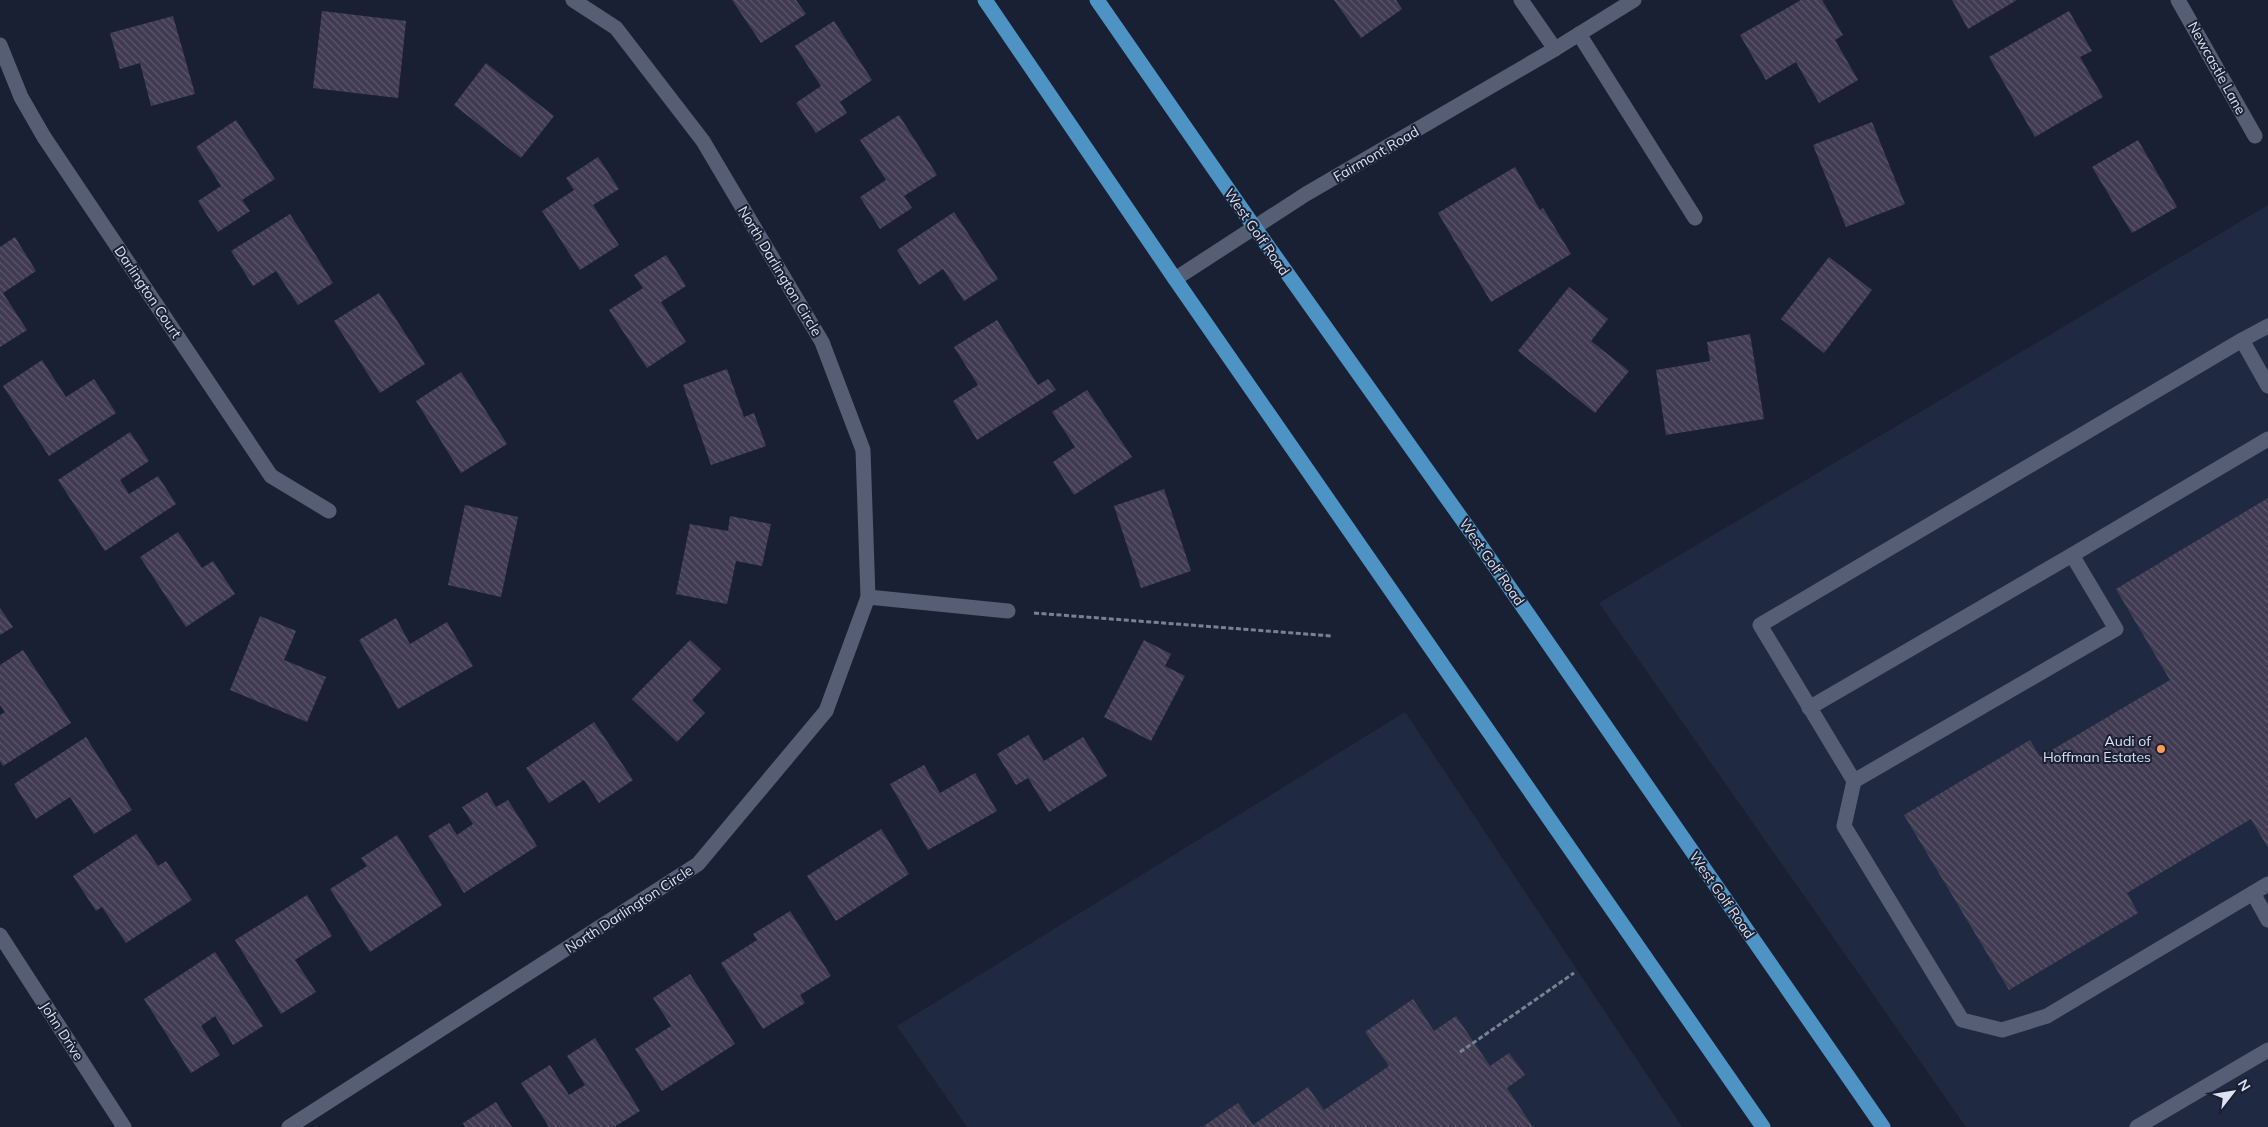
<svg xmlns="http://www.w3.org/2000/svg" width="2268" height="1127" viewBox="0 0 2268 1127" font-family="Mulish,sans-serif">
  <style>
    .built { fill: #1f2942 }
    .building { fill: url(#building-back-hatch) }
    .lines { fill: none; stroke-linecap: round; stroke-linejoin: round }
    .path { stroke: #7a8191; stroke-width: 3; stroke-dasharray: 5 2.5; stroke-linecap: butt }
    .lane { stroke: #555e75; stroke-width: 15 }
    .street { stroke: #555e75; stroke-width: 15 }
    .primary { stroke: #4d93c3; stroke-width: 15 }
    .poi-dot { fill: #fe9c57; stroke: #192034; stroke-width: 2 }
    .labels { text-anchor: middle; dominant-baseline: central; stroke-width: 4; stroke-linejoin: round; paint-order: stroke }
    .street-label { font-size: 14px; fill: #dce2ef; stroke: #192034 }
    .poi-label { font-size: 14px; fill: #dce2ef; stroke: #192034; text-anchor: end }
  </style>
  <defs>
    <pattern id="building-back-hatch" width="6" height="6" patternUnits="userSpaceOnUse" patternTransform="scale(1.25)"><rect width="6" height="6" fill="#413b52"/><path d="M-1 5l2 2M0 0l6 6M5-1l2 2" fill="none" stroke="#5c576b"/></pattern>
  </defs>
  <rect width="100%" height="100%" fill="#192034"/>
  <g class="built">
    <path d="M2268 205V1127H1966L1599 603Z"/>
    <path d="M1405 712 1682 1127H967L897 1026Z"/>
  </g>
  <g class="building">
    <path d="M732 0H796L806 14 761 43Z"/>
    <path d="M1334 0H1396L1402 9 1361 38Z"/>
    <path d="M1801 0H1822L1843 35 1835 40 1858 80 1819 103 1796 62 1766 80 1740 35Z"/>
    <path d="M1952 0H2017L1968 29Z"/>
    <path d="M322 11 406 21 398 98 313 88Z"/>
    <path d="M2069 11 2092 51 2080 57 2103 97 2035 137 1989 57Z"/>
    <path d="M173 16 195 94 151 106 140 63 120 69 110 33Z"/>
    <path d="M834 21 872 80 840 102 847 113 816 133 796 103 821 86 795 46Z"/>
    <path d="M486 63 554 116 521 158 454 105Z"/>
    <path d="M899 115 937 175 904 196 912 208 880 229 860 197 886 180 860 140Z"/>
    <path d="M236 120 275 179 242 200 250 211 218 232 198 201 221 186 196 147Z"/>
    <path d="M1872 122 1905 204 1846 227 1813 145Z"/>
    <path d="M2138 140 2177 207 2132 233 2092 167Z"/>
    <path d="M598 157 619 189 593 205 619 245 580 270 542 211 574 190 566 178Z"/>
    <path d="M1515 167 1540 210 1543 208 1571 254 1491 302 1438 213Z"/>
    <path d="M954 212 998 279 964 301 943 269 919 285 897 250Z"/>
    <path d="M290 214 333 283 298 305 276 271 253 286 231 251Z"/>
    <path d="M15 237 36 271 3 293 27 330 0 347V247Z"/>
    <path d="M666 255 686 286 661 302 686 342 647 368 609 310 643 288 634 275Z"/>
    <path d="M1829 257 1872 290 1824 353 1781 319Z"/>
    <path d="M1569 287 1608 319 1591 341 1629 371 1595 413 1518 351Z"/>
    <path d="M379 293 425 364 380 393 334 321Z"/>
    <path d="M997 320 1038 385 1048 379 1056 390 977 440 953 401 978 385 954 347Z"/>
    <path d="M1750 334 1764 419 1666 435 1656 370 1710 361 1707 342Z"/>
    <path d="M42 360 66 397 94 379 116 413 49 456 3 386Z"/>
    <path d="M727 369 744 417 754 413 766 446 711 465 683 385Z"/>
    <path d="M461 372 507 444 461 473 416 401Z"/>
    <path d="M1087 390 1132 457 1074 495 1053 462 1075 447 1052 412Z"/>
    <path d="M130 432 149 461 120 480 129 494 158 476 176 504 105 551 58 480Z"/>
    <path d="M1164 489 1191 571 1141 588 1114 506Z"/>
    <path d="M2268 498V848L2251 819 2127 893 2138 913 2009 990 1904 815 2030 740 2040 757 2170 680 2116 589Z"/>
    <path d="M465 505 518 517 501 597 448 585Z"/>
    <path d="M730 516 771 524 762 566 736 561 727 604 676 594 690 524 728 531Z"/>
    <path d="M178 532 202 568 213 561 235 594 186 627 140 557Z"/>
    <path d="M0 608 13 627 0 635Z"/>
    <path d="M260 616 296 631 284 660 326 677 307 722 230 690Z"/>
    <path d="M396 618 410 644 447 622 473 666 398 709 359 640Z"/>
    <path d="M690 640 721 669 692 700 705 713 677 742 632 699Z"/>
    <path d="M1144 640 1171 654 1165 666 1185 676 1151 741 1104 717Z"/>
    <path d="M23 650 71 723 3 766 0 761V715L5 712 0 705V665Z"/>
    <path d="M594 722 633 780 599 803 584 780 549 803 526 768Z"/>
    <path d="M1028 735 1044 761 1083 737 1107 776 1049 812 1028 778 1016 785 997 754Z"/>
    <path d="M86 737 132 810 94 834 70 797 36 819 14 784Z"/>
    <path d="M924 765 940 793 975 773 997 811 928 850 890 784Z"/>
    <path d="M487 792 496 807 508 800 537 846 464 893 428 836 449 823 457 835 473 824 462 807Z"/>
    <path d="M881 829 909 874 836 921 807 876Z"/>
    <path d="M136 834 158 866 166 861 192 900 126 943 102 907 96 911 73 876Z"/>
    <path d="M397 835 442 905 370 952 330 889 367 866 361 858Z"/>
    <path d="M307 895 332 936 295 960 316 992 281 1014 235 940Z"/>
    <path d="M790 911 831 976 800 995 805 1003 763 1029 721 963 757 940 753 934Z"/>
    <path d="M215 952 263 1026 233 1045 215 1016 201 1026 220 1055 191 1073 144 999Z"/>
    <path d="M690 974 735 1044 662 1091 635 1049 671 1026 653 998Z"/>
    <path d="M1413 999 1434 1031 1456 1016 1490 1066 1509 1053 1525 1075 1507 1088 1533 1127H1202L1238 1103 1253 1125 1308 1087 1324 1110 1389 1066 1365 1032Z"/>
    <path d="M595 1038 640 1111 614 1127H549L521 1083 550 1065 569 1095 585 1085 567 1056Z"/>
    <path d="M496 1102 512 1127H465L463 1123Z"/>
  </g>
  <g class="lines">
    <g class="path">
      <path d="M1034 613 1332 636"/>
      <path d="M1460 1052 1574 973"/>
    </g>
    <g class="lane">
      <path d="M2242 340 2268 326"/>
      <path d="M2268 386 2242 340 1760 625 1854 781 1844 826 1962 1020 2002 1030 2047 1016 2253 893 2268 920"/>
      <path d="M1809 708 2072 555"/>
      <path d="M1854 781 2116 629 2072 555 2268 439"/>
      <path d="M2253 893 2268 884"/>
    </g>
    <g class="street">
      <path d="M1521 0 1555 49"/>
      <path d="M2178 0 2255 136"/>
      <path d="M1579 34 1695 218"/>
      <path d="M0 45 21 97 44 137 271 476 329 511"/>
      <path d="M1175 279 1306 194 1555 49 1634 0"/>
      <path d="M868 597 1008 611"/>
      <path d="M0 935 124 1127"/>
      <path d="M289 1127 698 864 826 711 868 597 863 450 822 342 703 141 616 28 573 0"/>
      <path d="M2137 1127 2268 1050"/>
    </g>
    <g class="primary">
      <path d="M985 0 1175 279 1763 1127"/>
      <path d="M1097 0 1255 228 1476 539 1883 1127"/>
    </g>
  </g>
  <circle class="poi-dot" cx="2161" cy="749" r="5"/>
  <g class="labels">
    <g class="street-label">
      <text transform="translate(2217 68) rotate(61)">Newcastle Lane</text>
      <text transform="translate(1376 154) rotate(-30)">Fairmont Road</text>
      <text transform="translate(1257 232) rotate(55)">West Golf Road</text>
      <text transform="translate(780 271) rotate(59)">North Darlington Circle</text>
      <text transform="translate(148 292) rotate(56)">Darlington Court</text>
      <text transform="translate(1492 562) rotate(55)">West Golf Road</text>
      <text transform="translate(1722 895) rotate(55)">West Golf Road</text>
      <text transform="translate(629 909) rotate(-33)">North Darlington Circle</text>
      <text transform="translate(62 1031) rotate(57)">John Drive</text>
    </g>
    <g class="poi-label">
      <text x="2151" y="741">Audi of<tspan x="2151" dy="16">Hoffman Estates</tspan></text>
    </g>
  </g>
  <g transform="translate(2233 1092) rotate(59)" stroke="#192034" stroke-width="4" paint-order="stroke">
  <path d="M0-4L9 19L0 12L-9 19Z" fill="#dce2ef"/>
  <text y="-8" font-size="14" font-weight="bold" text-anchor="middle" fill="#dce2ef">N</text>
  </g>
</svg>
